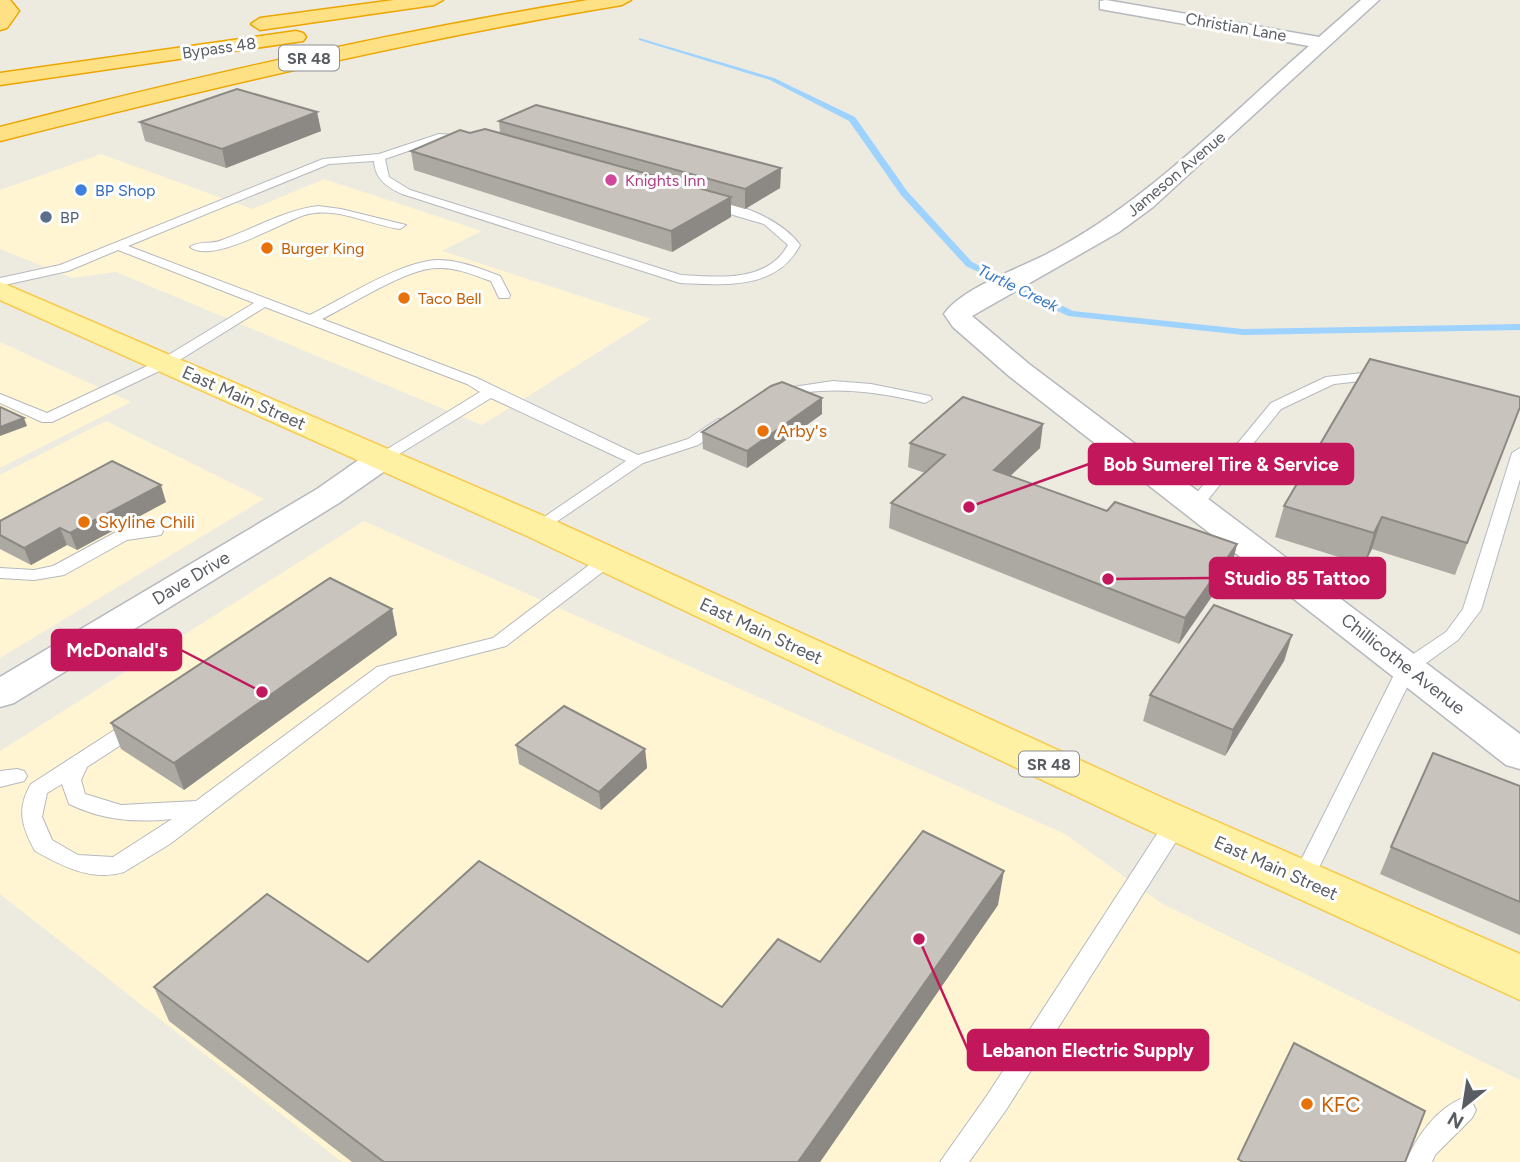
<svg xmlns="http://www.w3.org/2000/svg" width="1520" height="1162" viewBox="0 0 1520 1162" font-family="Figtree,sans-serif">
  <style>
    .commercial { fill: #fff5d3 }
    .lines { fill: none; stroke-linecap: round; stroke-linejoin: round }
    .stream { fill: #9ed3ff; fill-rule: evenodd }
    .lane-casing { stroke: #b6b8be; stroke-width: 2 }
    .street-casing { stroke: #b6b8be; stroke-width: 3 }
    .primary-casing { stroke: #f8ca4d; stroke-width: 3 }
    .highway-casing { stroke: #eda500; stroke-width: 3 }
    .lane { fill: #fff; fill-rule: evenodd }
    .street { fill: #fff; fill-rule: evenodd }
    .primary { fill: #fff1a3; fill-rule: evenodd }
    .highway { fill: #ffe185; fill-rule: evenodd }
    .wall { fill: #aca9a3 }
    .shaded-wall { fill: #8c8984 }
    .building { fill: #c8c4bd; stroke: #8c8984; stroke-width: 2 }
    .hotel-dot { fill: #d1479c; stroke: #fff; stroke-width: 2.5 }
    .shop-dot { fill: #3f7fe0; stroke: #fff; stroke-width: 2.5 }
    .service-dot { fill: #5c6f8a; stroke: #fff; stroke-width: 2.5 }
    .food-dot { fill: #e8710a; stroke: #fff; stroke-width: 2.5 }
    .labels { text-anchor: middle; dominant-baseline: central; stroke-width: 6; stroke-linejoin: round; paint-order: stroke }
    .far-street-label { font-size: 16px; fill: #595d62; stroke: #fff }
    .shield { fill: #fff; stroke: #8b8e91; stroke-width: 2 }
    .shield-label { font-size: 16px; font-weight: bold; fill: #595d62 }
    .far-hotel-label { font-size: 16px; fill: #b23c85; stroke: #fff; text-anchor: start }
    .far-shop-label { font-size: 16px; fill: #366cbe; stroke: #fff; text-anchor: start }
    .far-service-label { font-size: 16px; fill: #4e5e75; stroke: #fff; text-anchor: start }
    .far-food-label { font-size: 16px; fill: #c56008; stroke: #fff; text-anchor: start }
    .far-water-label { font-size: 16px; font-style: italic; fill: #3879bf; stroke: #fff }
    .street-label { font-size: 18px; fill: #595d62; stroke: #fff }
    .food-label { font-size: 18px; fill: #c56008; stroke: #fff; text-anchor: start }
    .near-food-label { font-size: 21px; fill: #c56008; stroke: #fff; text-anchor: start }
    .leader { fill: none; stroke: #c2185b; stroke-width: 2.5 }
    .callout-dot { fill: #c2185b; stroke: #fff; stroke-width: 2.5 }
    .callout { fill: #c2185b; stroke: #c2185b; stroke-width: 2.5 }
    .callout-label { font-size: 19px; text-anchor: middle; font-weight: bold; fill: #fff }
  </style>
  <rect width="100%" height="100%" fill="#edeae0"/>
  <g class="commercial">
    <path d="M101 154 252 209 324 179 482 231 442 251 651 319 482 425 116 272 72 278 0 249V190Z"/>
    <path d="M0 342 131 402 0 468Z"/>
    <path d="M106 421 264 499 0 658V475Z"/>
    <path d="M364 521 1065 834 1161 903 1520 1080V1162H342L0 894V751Z"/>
  </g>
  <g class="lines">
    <path class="stream" d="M639 38 774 78 855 117 907 191 972 262 1073 311 1243 329 1520 324V330L1243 335 1068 316 966 266 901 195 849 121 770 80 639 40Z"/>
    <g class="lane-casing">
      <g id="lane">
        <path d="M439 134 467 136 472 139 467 142 440 140 385 159 389 177 410 190 681 275C719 277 767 283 788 245L764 224 706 207V203C736 199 783 221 800 245 777 290 724 285 680 283L402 194C387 187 375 179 374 161L329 164 128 246 310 315C344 298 401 261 438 260 460 260 481 269 500 276L510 295 509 298H499L491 281C474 275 456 267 437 268 407 268 351 305 322 319L477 378 638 455 688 439 718 419H728L730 422 728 425 698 445 643 463 540 533 534 532 532 528 534 524 626 461 491 398 386 462H376L373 459 376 456 480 392 467 384 265 307 170 366 52 422H42L0 403V394L47 413 160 360 254 303 118 250 68 271 0 286V278L60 265 323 159 379 154Z"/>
        <path d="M318 206 341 209 406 225 400 229C371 225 337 207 308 214 282 221 213 265 190 247 199 240 212 245 222 240 253 229 285 210 318 206Z"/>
        <path d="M1382 371 1387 372V378L1334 384 1281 409 1202 507H1190L1188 504 1190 501 1271 403 1326 377Z"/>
        <path d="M833 381 871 384 930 396 932 399 925 403C876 391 828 385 778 397L771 393 773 390Z"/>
        <path d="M1520 448V479L1481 610 1458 640 1415 671 1310 886 1302 889 1294 886 1291 880 1400 663 1446 632 1463 609 1512 453Z"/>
        <path d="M155 526 161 527 163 531 161 535 127 540 64 575 34 580 0 578V568L34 570 53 566 116 532Z"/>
        <path d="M607 555 613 556 616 560 613 564 506 646 390 676 170 844 124 872C92 882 62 866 35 851 22 827 16 809 31 784L130 720H144L147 725 144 730 87 767 81 780 85 794 121 805 196 801 377 667 493 638 601 556ZM62 784 69 804C102 820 135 823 172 819L113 857 78 855 52 840 42 817 47 793Z"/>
        <path d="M17 769 24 771 27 776 24 781 0 787V771Z"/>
        <path d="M1176 815 1184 817 1187 823 1184 829 1006 1110 969 1162H940L988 1094 1168 817Z"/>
        <path d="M1463 1098 1472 1102 1476 1110 1472 1118 1435 1155 1432 1162H1406C1416 1137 1437 1108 1463 1098Z"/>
      </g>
    </g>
    <g class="street-casing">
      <g id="street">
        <path d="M1106 0 1319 37 1361 0H1379L1153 207 1119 232 972 316 1029 364 1520 734V769L1506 765 1009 376 953 327 944 314C961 289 1017 269 1045 255 1145 204 1225 119 1309 46L1100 9V1Z"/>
        <path d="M381 450 392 452 397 459 392 466 339 503 14 703 0 707V677L317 489 370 452Z"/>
      </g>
    </g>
    <g class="primary-casing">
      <path id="primary" d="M0 282 553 520 1163 798 1520 954V1000L1131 822 527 536 0 300Z"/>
    </g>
    <g class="highway-casing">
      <g id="highway">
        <path d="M0 0H10L19 11 7 28 0 30Z"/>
        <path d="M394 0H443L434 5 260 30 251 24 260 18Z"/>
        <path d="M588 0H631L622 5C411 40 207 89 0 141V127C194 77 390 32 588 0Z"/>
        <path d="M296 31 303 33 306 37 303 41 0 85V73Z"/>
      </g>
    </g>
    <use href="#lane" class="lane"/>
    <use href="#street" class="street"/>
    <use href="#primary" class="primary"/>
    <use href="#highway" class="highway"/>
  </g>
  <g class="wall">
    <path d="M317 112 321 131 226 168 145 141 140 122Z"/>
    <path d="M499 121 781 168 780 188 745 209 731 205V217L672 252 414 170 411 151 470 133H500Z"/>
    <path d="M822 398V414L747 468 703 449 702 432Z"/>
    <path d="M1520 407 1455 575 1372 549 1364 565 1275 537 1284 506Z"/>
    <path d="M910 443 1040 448 1010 476 1107 511 1237 544 1231 569 1179 644 889 528 891 503 925 473 908 467Z"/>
    <path d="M166 502 77 550 67 545 31 565 0 549V521Z"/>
    <path d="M392 609 397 635 184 790 121 749 111 723Z"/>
    <path d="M1292 635 1284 661 1225 756 1143 721 1150 695Z"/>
    <path d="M516 745 645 749 647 768 601 810 519 764Z"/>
    <path d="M1520 786V935L1380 874 1391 847Z"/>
    <path d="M998 905 820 1162H352L169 1021 154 987 368 962 722 1007 820 962Z"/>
  </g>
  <g class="shaded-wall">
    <path d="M317 112 321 131 226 168 222 149Z"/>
    <path d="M781 168 780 188 745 209V189Z"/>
    <path d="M731 197V217L672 252 671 231Z"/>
    <path d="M822 398V414L747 468V451Z"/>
    <path d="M24 418 27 426 0 436V427Z"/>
    <path d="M1043 424 1040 448 991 494 994 470Z"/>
    <path d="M161 485 166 502 77 550 70 533Z"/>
    <path d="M1382 517 1372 549 1364 565 1374 533Z"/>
    <path d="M60 528 67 545 31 565 24 548Z"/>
    <path d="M1237 544 1231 569 1179 644 1185 618Z"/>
    <path d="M392 609 397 635 184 790 174 763Z"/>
    <path d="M1292 635 1284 661 1225 756 1233 730Z"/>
    <path d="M645 749 647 768 601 810 599 792Z"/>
    <path d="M1004 871 998 905 820 1162H798Z"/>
  </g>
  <g class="building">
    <path d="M237 89 317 112 222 149 140 122Z"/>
    <path d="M536 105 781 168 745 189 499 121Z"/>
    <path d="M485 129 731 197 671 231 411 151 460 130 470 133Z"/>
    <path d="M1370 359 1520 397V407L1467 543 1382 517 1374 533 1284 506Z"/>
    <path d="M782 382 822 398 747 451 702 432 771 386Z"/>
    <path d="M963 397 1043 424 994 470 1107 511 1115 502 1237 544 1185 618 891 503 945 455 910 443Z"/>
    <path d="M0 407 24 418 0 427Z"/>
    <path d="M112 461 161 485 70 533 60 528 24 548 0 535V521Z"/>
    <path d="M330 578 392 609 174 763 111 723Z"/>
    <path d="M1214 605 1292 635 1233 730 1150 695Z"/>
    <path d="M564 706 645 749 599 792 516 745Z"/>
    <path d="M1433 753 1520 786V902L1391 847Z"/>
    <path d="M923 831 1004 871 798 1162H384L154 987 267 894 368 962 479 861 722 1007 778 939 820 962Z"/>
    <path d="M1294 1043 1425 1111 1405 1162H1243L1238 1159Z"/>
  </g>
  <circle class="hotel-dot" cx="611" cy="180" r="7"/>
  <circle class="shop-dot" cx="81" cy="190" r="7"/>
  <circle class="service-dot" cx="46" cy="217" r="7"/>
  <g class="food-dot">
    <circle cx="267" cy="248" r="7"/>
    <circle cx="404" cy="298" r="7"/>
    <circle cx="763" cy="431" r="7"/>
    <circle cx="84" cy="522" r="7"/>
    <circle cx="1307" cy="1104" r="7"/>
  </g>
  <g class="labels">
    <g class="far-street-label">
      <text transform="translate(1236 27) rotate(10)">Christian Lane</text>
      <text transform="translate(219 48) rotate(-8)">Bypass 48</text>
      <text transform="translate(1176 174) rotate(-40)">Jameson Avenue</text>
    </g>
    <g class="shield">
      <rect x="279" y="45.5" width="60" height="25" rx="5"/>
      <rect x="1019" y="751.5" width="60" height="25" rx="5"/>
    </g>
    <g class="shield-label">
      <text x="309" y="58">SR 48</text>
      <text x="1049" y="764">SR 48</text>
    </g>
    <g class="far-hotel-label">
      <text x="625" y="180">Knights Inn</text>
    </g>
    <g class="far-shop-label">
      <text x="95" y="190">BP Shop</text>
    </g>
    <g class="far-service-label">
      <text x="60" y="217">BP</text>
    </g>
    <g class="far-food-label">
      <text x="281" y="248">Burger King</text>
      <text x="418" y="298">Taco Bell</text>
    </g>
    <g class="far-water-label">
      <text transform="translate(1018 288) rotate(26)">Turtle Creek</text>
    </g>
    <g class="street-label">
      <text transform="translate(244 398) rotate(24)">East Main Street</text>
      <text transform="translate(191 578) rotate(-31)">Dave Drive</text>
      <text transform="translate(761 631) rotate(25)">East Main Street</text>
      <text transform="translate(1403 664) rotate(38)">Chillicothe Avenue</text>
      <text transform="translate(1276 868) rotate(24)">East Main Street</text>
    </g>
    <g class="food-label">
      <text x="777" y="431">Arby's</text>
      <text x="98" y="522">Skyline Chili</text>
    </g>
    <g class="near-food-label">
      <text x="1321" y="1104">KFC</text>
    </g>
  </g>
  <path class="leader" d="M969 507L1089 464M1108 579L1210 578M262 692L181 650M919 939L968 1050"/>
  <g class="callout-dot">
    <circle cx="969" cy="507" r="7"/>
    <circle cx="1108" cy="579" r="7"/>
    <circle cx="262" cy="692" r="7"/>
    <circle cx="919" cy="939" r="7"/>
  </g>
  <g class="callout">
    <rect x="1089" y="444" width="264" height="40" rx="7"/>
    <rect x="1210" y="558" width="175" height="40" rx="7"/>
    <rect x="52" y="630" width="129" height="40" rx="7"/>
    <rect x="968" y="1030" width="240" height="40" rx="7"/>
  </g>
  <g class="callout-label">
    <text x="1221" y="471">Bob Sumerel Tire &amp; Service</text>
    <text x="1297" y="585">Studio 85 Tattoo</text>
    <text x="117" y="657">McDonald's</text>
    <text x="1088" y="1057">Lebanon Electric Supply</text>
  </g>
  <g transform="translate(1464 1106) rotate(210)" stroke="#ffffff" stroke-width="5" paint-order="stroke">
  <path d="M0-5L12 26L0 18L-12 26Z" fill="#595d62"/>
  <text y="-10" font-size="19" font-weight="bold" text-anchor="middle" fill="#595d62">N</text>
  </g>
</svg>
